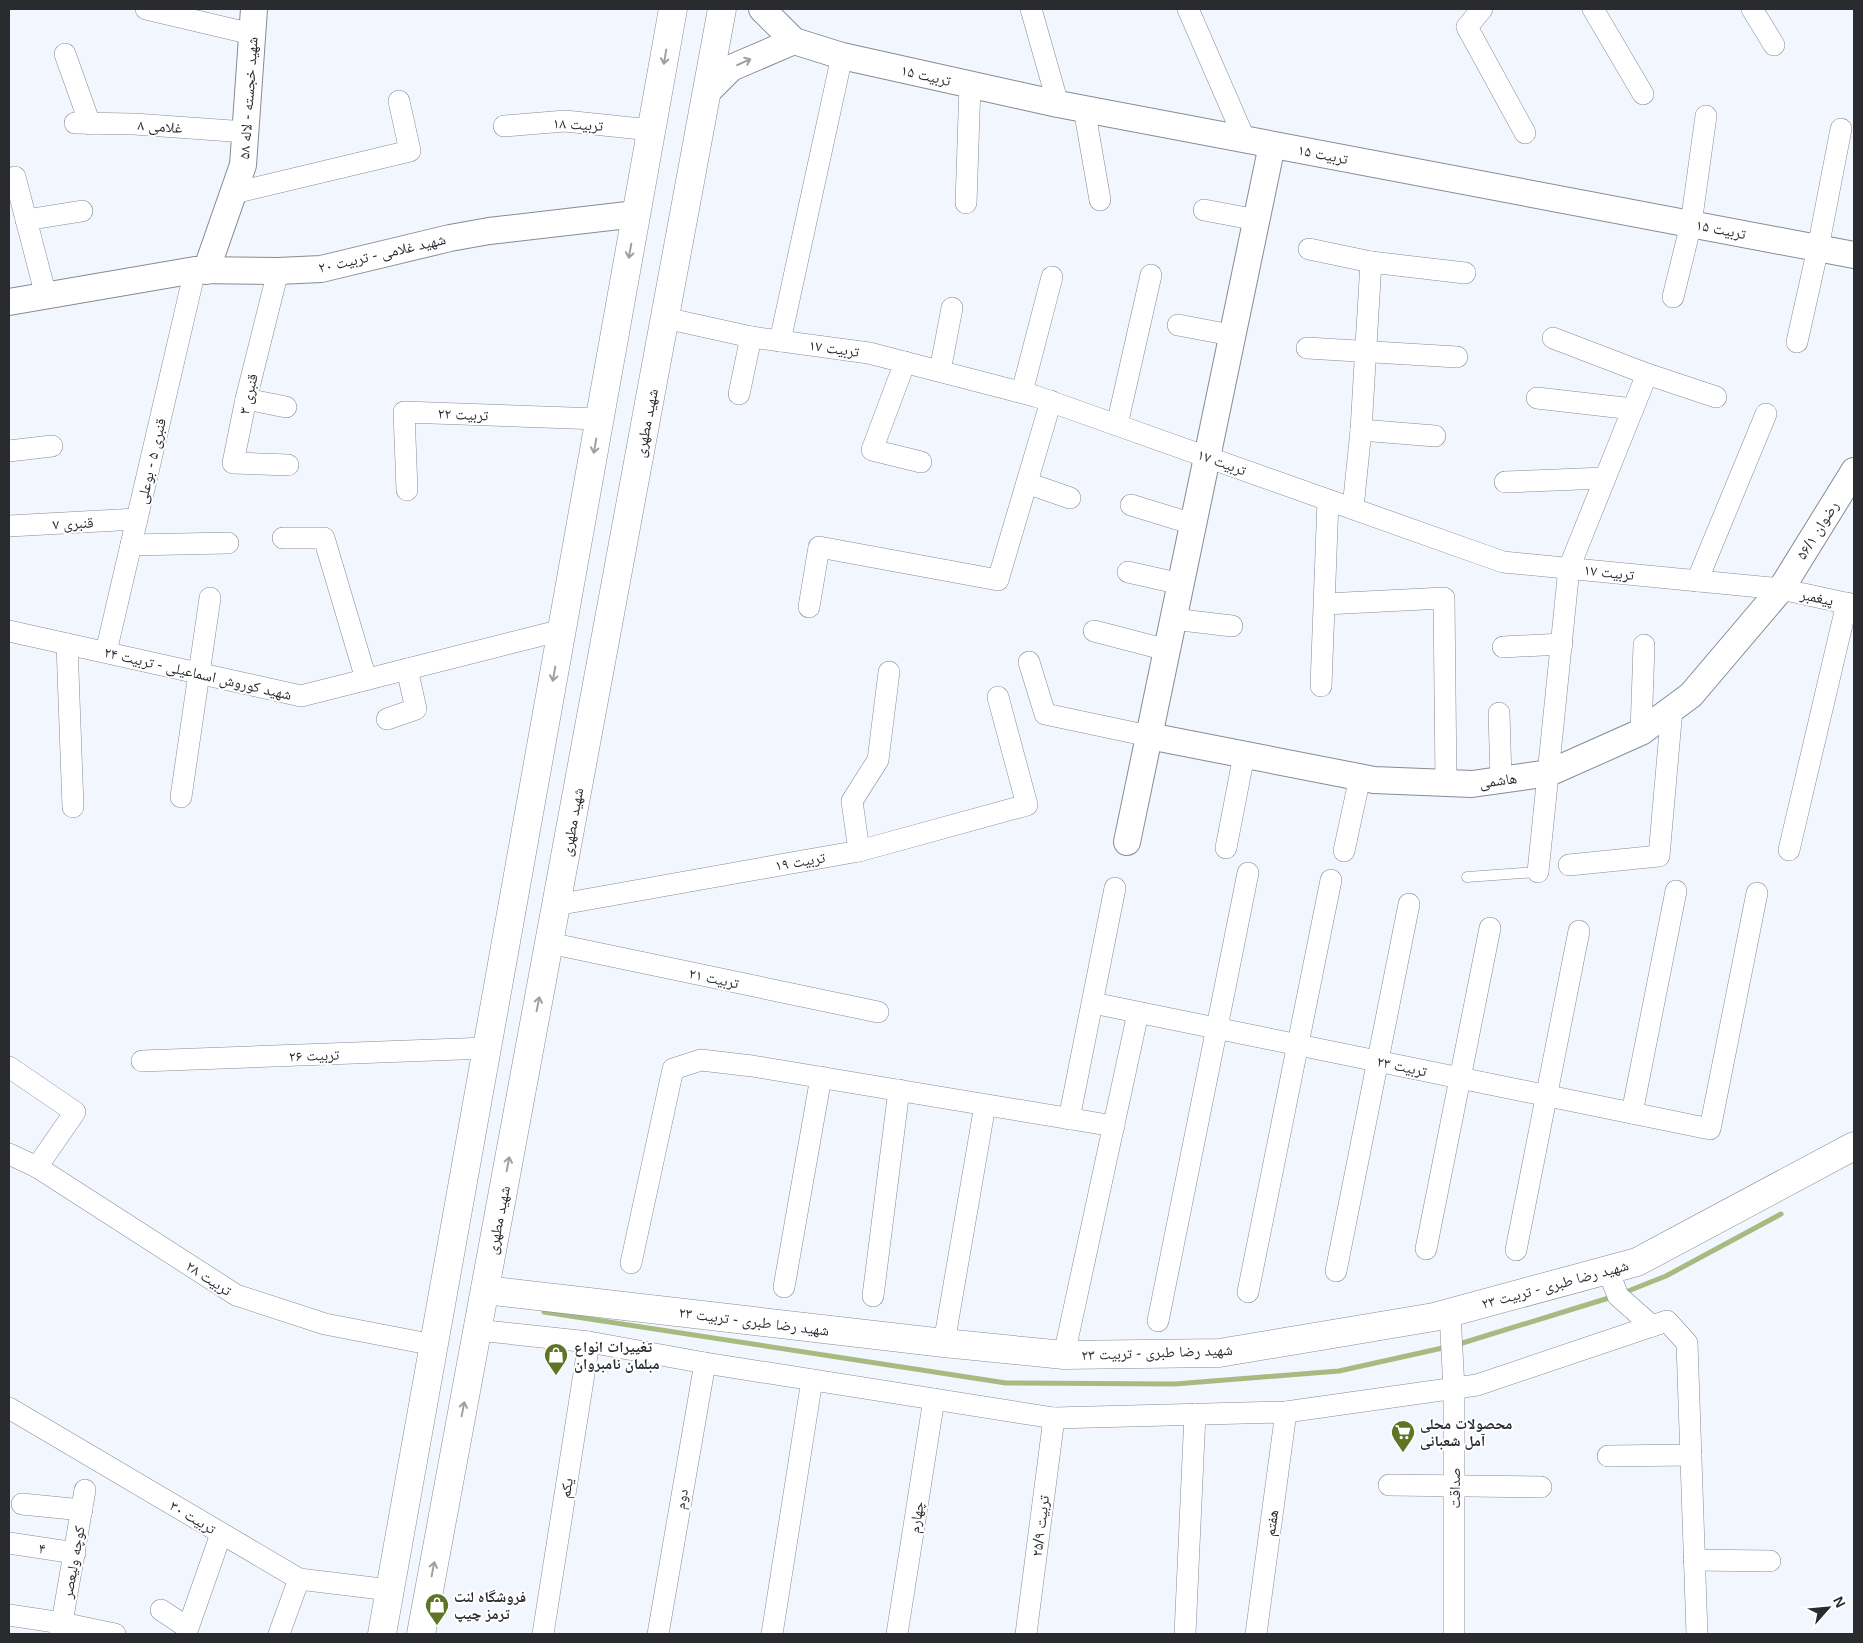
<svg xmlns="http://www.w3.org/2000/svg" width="1863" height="1643" viewBox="0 0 1863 1643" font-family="Arial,'Noto Naskh Arabic',sans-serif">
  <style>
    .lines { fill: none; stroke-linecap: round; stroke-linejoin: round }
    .stream { stroke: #a7bb81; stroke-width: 5 }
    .service-casing { stroke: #878b94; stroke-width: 11 }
    .minor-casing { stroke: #878b94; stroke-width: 22 }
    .tertiary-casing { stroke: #878b94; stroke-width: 28 }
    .secondary-casing { stroke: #878b94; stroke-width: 29 }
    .primary-casing { stroke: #878b94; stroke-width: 29 }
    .service { stroke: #fff; stroke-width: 10 }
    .minor { stroke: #fff; stroke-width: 21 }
    .tertiary { stroke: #fff; stroke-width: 26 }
    .secondary { stroke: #fff; stroke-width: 28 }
    .primary { stroke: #fff; stroke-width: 28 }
    .oneway { stroke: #9fa0a1 }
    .labels { text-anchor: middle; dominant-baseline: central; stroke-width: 4; stroke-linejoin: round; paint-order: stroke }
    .street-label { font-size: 15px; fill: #292b2f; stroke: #fff }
    .poi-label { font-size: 15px; font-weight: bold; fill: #292b2f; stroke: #fff; text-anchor: start }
  </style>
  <rect width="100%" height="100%" fill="#f2f6fe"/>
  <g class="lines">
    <g class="stream">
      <path d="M1623 1293 1666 1276 1781 1214"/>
      <path d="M544 1312 1006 1383 1175 1384 1339 1371 1447 1347"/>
      <path d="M1456 1345 1612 1297"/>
    </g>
    <g class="service-casing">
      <path id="service" d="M1467 877 1538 872"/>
    </g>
    <g class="minor-casing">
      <g id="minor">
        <path d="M146 9 252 34"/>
        <path d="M1031 9 1058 104"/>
        <path d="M1188 9 1245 140"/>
        <path d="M1482 9 1467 27 1525 133"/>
        <path d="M1593 9 1643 94"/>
        <path d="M1752 9 1774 45"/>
        <path d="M65 54 90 124"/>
        <path d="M1084 108 1100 200"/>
        <path d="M75 123 134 124 246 132"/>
        <path d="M504 126 565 121 651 130"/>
        <path d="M15 177 46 296"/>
        <path d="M234 193 410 151 399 101"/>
        <path d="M966 203 970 85"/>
        <path d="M1204 210 1257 220"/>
        <path d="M26 220 82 211"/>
        <path d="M1309 249 1371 262 1465 273"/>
        <path d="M278 271 246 399 233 463 288 465"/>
        <path d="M1673 297 1691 224 1706 116"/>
        <path d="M665 318 751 337 869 353 1035 396 1503 562 1781 589 1854 605"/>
        <path d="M1178 325 1231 335"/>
        <path d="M1553 338 1647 374 1716 397"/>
        <path d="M780 341 842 56"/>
        <path d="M1797 342 1818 248 1841 129"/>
        <path d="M1307 348 1457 357"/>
        <path d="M905 362 872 450 921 462"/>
        <path d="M940 371 952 308"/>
        <path d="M1022 392 1052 277"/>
        <path d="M739 394 751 337"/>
        <path d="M1537 398 1633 409"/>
        <path d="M246 399 286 407"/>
        <path d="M1117 425 1151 275"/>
        <path d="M1361 430 1435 436"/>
        <path d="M9 451 52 446"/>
        <path d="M1505 482 1605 478"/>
        <path d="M1027 483 1070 498"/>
        <path d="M407 490 404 412 599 419"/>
        <path d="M1131 505 1193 524"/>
        <path d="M1353 508 1361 430 1371 262"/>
        <path d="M9 526 137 519"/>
        <path d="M283 538H324L366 679"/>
        <path d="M131 545 228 543"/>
        <path d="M1128 572 1181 584"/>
        <path d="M1697 581 1766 414"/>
        <path d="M1325 604 1444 598 1446 782"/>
        <path d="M809 607 819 547 998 580 1051 401"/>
        <path d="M1173 619 1232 626"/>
        <path d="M9 631 301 696 562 630"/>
        <path d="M1094 631 1167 650"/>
        <path d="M67 644 73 807"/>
        <path d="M1503 647 1562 644"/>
        <path d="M106 652 195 270"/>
        <path d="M1029 662 1045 714 1149 736"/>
        <path d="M1321 686 1328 500"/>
        <path d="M1499 713 1501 779"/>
        <path d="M387 719 416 709 407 669"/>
        <path d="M1641 732 1644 645"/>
        <path d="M181 797 210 598"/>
        <path d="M1226 848 1244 755"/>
        <path d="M1789 850 1847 603"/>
        <path d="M859 851 1027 805 998 697"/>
        <path d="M1344 851 1360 777"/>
        <path d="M1569 865 1659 856 1672 709"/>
        <path d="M1538 872 1569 568 1647 374"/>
        <path d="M556 905 859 851 852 801 878 760 889 672"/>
        <path d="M549 943 878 1012"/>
        <path d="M1093 1003 1710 1129 1757 893"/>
        <path d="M142 1061 487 1048"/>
        <path d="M9 1067 75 1112 37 1167"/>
        <path d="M1632 1113 1676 891"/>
        <path d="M1069 1119 1115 888"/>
        <path d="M9 1154 37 1167 236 1295 325 1324 434 1345"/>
        <path d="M1426 1249 1490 928"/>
        <path d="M1516 1250 1579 931"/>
        <path d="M631 1263 673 1069 701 1060 752 1066 1114 1126"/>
        <path d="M1608 1270 1618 1296 1652 1326"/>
        <path d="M1336 1271 1409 904"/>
        <path d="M784 1287 821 1077"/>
        <path d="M1248 1292 1331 880"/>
        <path d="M873 1296 899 1090"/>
        <path d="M1450 1313 1454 1389V1634"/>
        <path d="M1158 1321 1248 873"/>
        <path d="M477 1330 589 1342 705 1363 1054 1418 1286 1412 1477 1385 1667 1321 1687 1343 1697 1634"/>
        <path d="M944 1343 985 1105"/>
        <path d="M1064 1355 1138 1013"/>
        <path d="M9 1408 299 1579 390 1590"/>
        <path d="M1608 1456 1691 1455"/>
        <path d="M1389 1485 1541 1487"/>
        <path d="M22 1504 82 1510"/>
        <path d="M9 1543 75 1553"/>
        <path d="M1694 1560 1770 1561"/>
        <path d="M161 1610 188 1628 221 1534"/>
        <path d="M9 1615 62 1623 115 1634"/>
        <path d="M60 1634 85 1490"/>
        <path d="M279 1634 299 1579"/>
        <path d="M543 1634 589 1342"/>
        <path d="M658 1634 705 1363"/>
        <path d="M772 1634 812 1380"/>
        <path d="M897 1634 934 1399"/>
        <path d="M1026 1634 1054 1418"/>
        <path d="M1185 1634 1195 1414"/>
        <path d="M1256 1634 1286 1412"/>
      </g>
    </g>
    <g class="tertiary-casing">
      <g id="tertiary">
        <path d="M762 9 794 41 842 56 1058 104 1854 255"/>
        <path d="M707 92 731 68 794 41"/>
        <path d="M206 271 243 165 254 9"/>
        <path d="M9 302 195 270 278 271 321 269 450 238 489 231 636 214"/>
        <path d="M1149 736 1374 780 1472 784 1549 773 1641 732 1691 695 1781 589 1854 471"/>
        <path d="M1127 842 1272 145"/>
      </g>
    </g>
    <g class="secondary-casing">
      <path id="secondary" d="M485 1290 944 1343 1064 1355 1219 1353 1434 1317 1637 1262 1854 1146"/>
    </g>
    <g class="primary-casing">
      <g id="primary">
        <path d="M382 1634 673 9"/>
        <path d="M421 1634 722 9"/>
      </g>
    </g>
    <use href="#service" class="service"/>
    <use href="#minor" class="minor"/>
    <use href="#tertiary" class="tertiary"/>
    <use href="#secondary" class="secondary"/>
    <use href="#primary" class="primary"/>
  </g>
  <defs><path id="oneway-shaft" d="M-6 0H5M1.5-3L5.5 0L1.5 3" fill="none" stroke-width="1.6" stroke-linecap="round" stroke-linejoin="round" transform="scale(1.25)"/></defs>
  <g class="oneway">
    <use href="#oneway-shaft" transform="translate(665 57) rotate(100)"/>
    <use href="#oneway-shaft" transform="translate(744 62) rotate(-24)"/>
    <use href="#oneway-shaft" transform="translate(630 251) rotate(100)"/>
    <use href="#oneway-shaft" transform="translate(595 446) rotate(100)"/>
    <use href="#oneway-shaft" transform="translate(554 674) rotate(100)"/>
    <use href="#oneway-shaft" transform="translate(538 1004) rotate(-79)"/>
    <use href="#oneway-shaft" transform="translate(508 1164) rotate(-79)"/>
    <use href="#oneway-shaft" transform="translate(463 1409) rotate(-79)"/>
    <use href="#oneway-shaft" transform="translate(433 1569) rotate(-79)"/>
  </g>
  <defs>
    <g id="shop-pin" transform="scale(1.25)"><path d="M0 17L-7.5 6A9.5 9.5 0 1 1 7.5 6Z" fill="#5f7526" stroke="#fff"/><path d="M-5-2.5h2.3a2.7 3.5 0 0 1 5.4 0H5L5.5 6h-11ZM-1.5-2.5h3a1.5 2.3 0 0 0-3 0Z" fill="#fff"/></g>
    <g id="supermarket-pin" transform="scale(1.25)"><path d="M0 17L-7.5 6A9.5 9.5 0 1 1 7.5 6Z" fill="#5f7526" stroke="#fff"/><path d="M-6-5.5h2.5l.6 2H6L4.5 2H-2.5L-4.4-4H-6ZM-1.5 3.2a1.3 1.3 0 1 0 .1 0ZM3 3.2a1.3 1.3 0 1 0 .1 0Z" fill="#fff"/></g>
  </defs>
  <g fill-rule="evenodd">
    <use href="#shop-pin" x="556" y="1355"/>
    <use href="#supermarket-pin" x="1403" y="1432"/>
    <use href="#shop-pin" x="437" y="1605"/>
  </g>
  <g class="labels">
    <g class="street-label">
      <text transform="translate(926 75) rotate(13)">تربیت ۱۵</text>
      <text transform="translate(248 98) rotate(-86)">شهید خجسته - لاله ۵۸</text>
      <text transform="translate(578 124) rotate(3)">تربیت ۱۸</text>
      <text transform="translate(160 126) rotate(4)">غلامی ۸</text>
      <text transform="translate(1323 154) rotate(11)">تربیت ۱۵</text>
      <text transform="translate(1721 229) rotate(11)">تربیت ۱۵</text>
      <text transform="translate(382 253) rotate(-13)">شهید غلامی - تربیت ۲۰</text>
      <text transform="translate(834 348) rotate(8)">تربیت ۱۷</text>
      <text transform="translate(248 394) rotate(-77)">قنبری ۳</text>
      <text transform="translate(463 414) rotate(2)">تربیت ۲۲</text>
      <text transform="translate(646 423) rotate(-79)">شهید مطهری</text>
      <text transform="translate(151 461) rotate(-77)">قنبری ۵ - بوعلی</text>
      <text transform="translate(1222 462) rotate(20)">تربیت ۱۷</text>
      <text transform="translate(73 523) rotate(-3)">قنبری ۷</text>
      <text transform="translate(1817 530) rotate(-58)">رضوان ۵۶/۱</text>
      <text transform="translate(1609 572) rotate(6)">تربیت ۱۷</text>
      <text transform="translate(1817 597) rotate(12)">پیغمبر</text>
      <text transform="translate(198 673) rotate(13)">شهید کوروش اسماعیلی - تربیت ۲۴</text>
      <text transform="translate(1498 780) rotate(-8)">هاشمی</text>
      <text transform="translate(572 822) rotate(-80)">شهید مطهری</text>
      <text transform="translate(800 861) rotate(-10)">تربیت ۱۹</text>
      <text transform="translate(714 978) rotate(12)">تربیت ۲۱</text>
      <text transform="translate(314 1055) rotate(-2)">تربیت ۲۶</text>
      <text transform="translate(1402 1066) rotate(12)">تربیت ۲۳</text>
      <text transform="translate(498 1220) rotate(-79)">شهید مطهری</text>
      <text transform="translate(209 1278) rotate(33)">تربیت ۲۸</text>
      <text transform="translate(1555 1284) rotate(-15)">شهید رضا طبری - تربیت ۲۳</text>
      <text transform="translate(754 1321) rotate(7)">شهید رضا طبری - تربیت ۲۳</text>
      <text transform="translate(1157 1352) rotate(-2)">شهید رضا طبری - تربیت ۲۳</text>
      <text transform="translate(566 1488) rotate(-81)">یکم</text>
      <text transform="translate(1454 1488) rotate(-90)">صداقت</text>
      <text transform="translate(681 1499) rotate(-80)">دوم</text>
      <text transform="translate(193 1517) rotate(31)">تربیت ۳۰</text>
      <text transform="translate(916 1517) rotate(-81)">چهارم</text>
      <text transform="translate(1271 1523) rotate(-82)">هفتم</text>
      <text transform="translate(1040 1526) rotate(-83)">تربیت ۲۵/۹</text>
      <text transform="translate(42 1548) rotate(8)">۴</text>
      <text transform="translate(73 1562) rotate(-80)">کوچه ولیعصر</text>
    </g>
    <g class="poi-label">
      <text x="574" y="1346">تغییرات انواع<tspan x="574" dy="17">مبلمان نامبروان</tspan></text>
      <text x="1420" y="1423">محصولات محلی<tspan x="1420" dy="17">آمل شعبانی</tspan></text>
      <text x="454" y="1596">فروشگاه لنت<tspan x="454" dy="17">ترمز چیپ</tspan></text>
    </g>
  </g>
  <rect width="1863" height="1643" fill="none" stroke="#292b2f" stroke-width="20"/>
  <g transform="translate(1828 1608) rotate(63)" stroke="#ffffff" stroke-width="4" paint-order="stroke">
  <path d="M0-4L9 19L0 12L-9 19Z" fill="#292b2f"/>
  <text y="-8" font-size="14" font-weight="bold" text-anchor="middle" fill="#292b2f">N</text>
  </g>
</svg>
